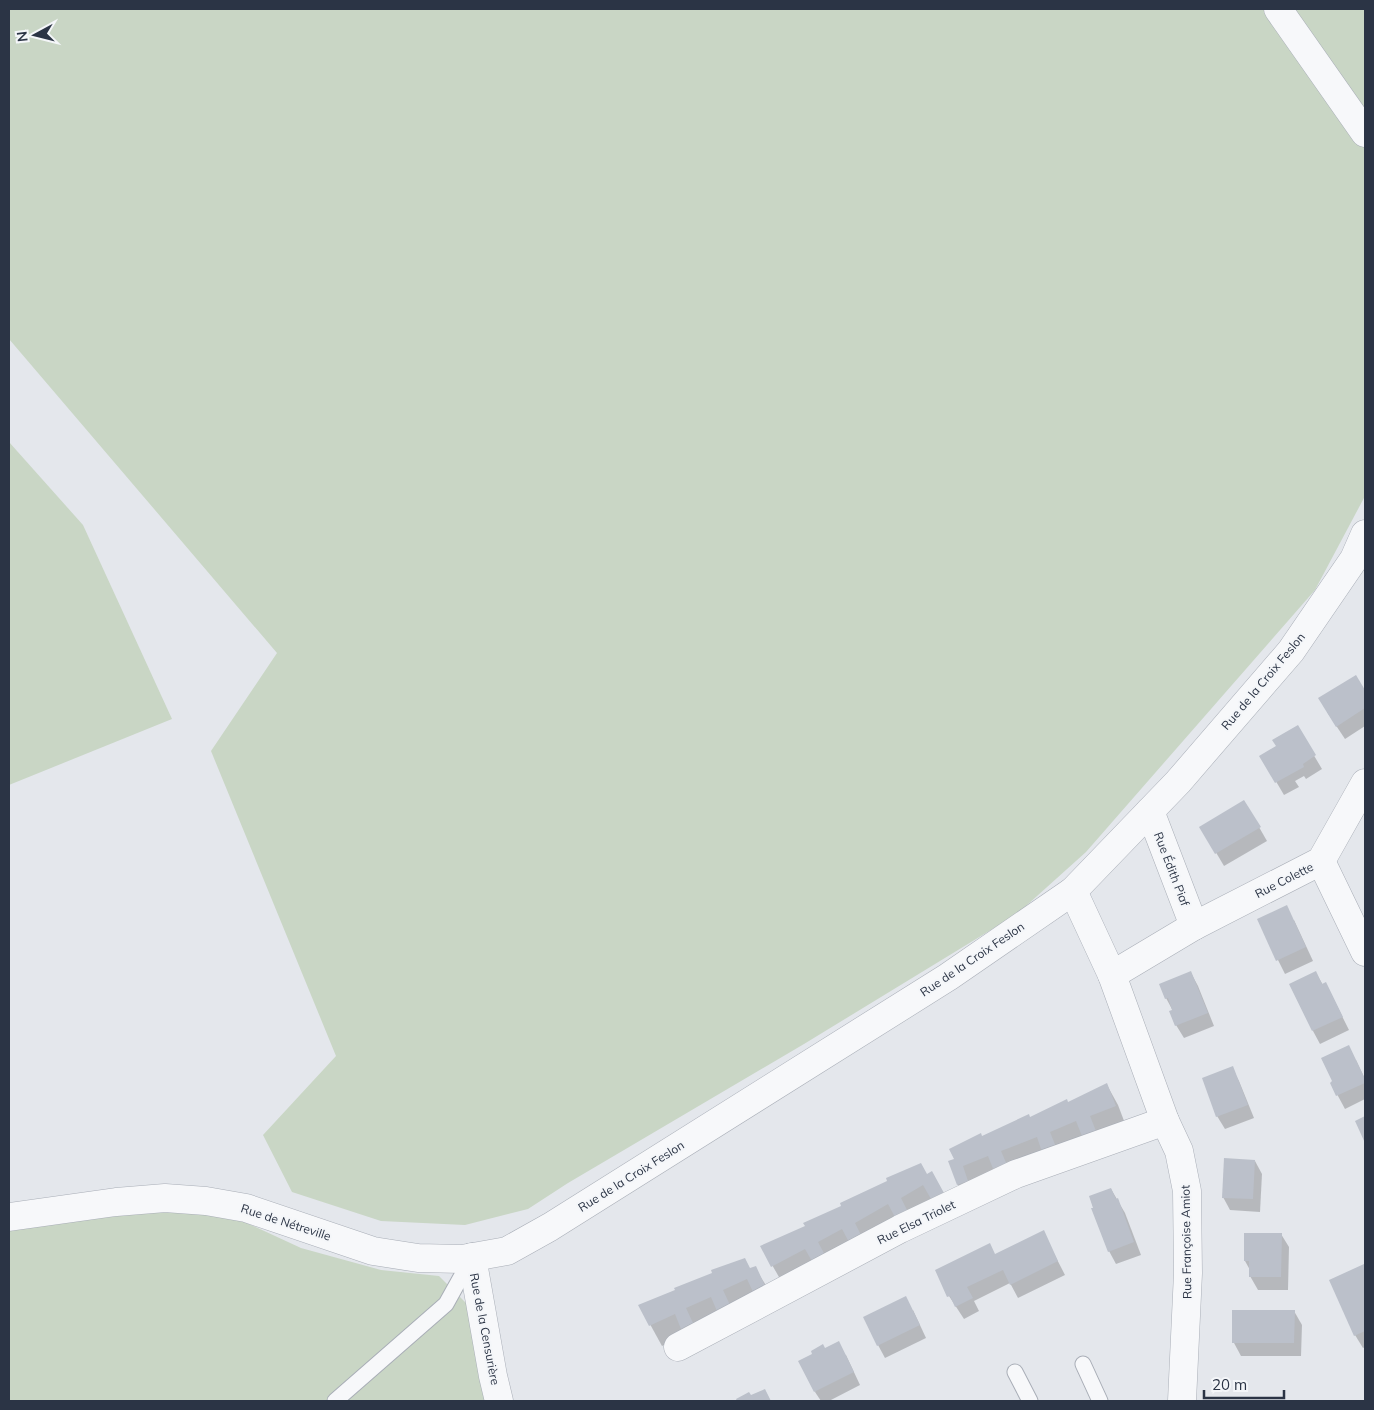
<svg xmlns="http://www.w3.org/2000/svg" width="1374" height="1410" viewBox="0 0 1374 1410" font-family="Mulish,sans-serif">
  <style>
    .green { fill: #c9d6c5 }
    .shadow { fill: #0003 }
    .building { fill: #bbc0ca }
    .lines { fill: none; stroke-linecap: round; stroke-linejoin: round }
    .service-casing { stroke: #a9aeb7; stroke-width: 17 }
    .minor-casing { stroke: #a9aeb7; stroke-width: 29 }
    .tertiary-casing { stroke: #a9aeb7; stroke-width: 29 }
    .service { stroke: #f7f8fa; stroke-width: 15 }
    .minor { stroke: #f7f8fa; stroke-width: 28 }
    .tertiary { stroke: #f7f8fa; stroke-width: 28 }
    .labels { text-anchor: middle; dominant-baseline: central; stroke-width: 4; stroke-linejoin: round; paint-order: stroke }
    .street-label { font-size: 12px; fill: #2b3445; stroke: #f4f6f9 }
  </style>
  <rect width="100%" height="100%" fill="#e4e7ec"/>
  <g class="green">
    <path d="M9 9H1365V496L1315 590 1086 852 1017 914 804 1044 568 1183 528 1209 465 1225 381 1221 292 1192 263 1135 336 1056 211 751 277 653 9 339Z"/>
    <path d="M9 442 83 525 172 719 9 785Z"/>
    <path d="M173 1211 225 1213 301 1248 381 1270 439 1276 468 1305 505 1401H9V1228L41 1223Z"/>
  </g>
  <g class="shadow">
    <path d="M1355 676 1365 693V726L1345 739 1327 712Z"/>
    <path d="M1297 727 1322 769 1306 779 1304 776 1295 781 1299 787 1284 795 1261 756 1277 746Z"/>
    <path d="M1244 801 1267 841 1224 866 1201 827Z"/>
    <path d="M1258 920H1294L1313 961 1285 974Z"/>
    <path d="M1191 973 1198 986 1214 1026 1184 1038 1176 1025 1173 1011 1166 998Z"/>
    <path d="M1316 973 1323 985 1326 984 1349 1030 1320 1044 1313 1031Z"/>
    <path d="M1356 1060 1365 1079V1099L1345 1109 1331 1083Z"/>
    <path d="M1232 1068 1239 1081 1254 1118 1225 1129 1217 1116Z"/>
    <path d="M1107 1085 1118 1105 1126 1126 970 1204 958 1185 950 1161 956 1160 982 1137 1068 1104Z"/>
    <path d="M1255 1161 1262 1174 1260 1212 1230 1210 1223 1197Z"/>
    <path d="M927 1176 943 1193V1218L784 1286 762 1247Z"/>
    <path d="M1111 1189 1125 1213 1141 1255 1116 1264 1109 1251 1095 1209Z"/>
    <path d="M1043 1232 1065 1275 1018 1298 1010 1283 974 1301 979 1311 964 1319 949 1296 995 1255Z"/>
    <path d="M1281 1234 1289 1247 1288 1290H1258L1250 1276V1270L1245 1261Z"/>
    <path d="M1364 1266 1365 1268V1347L1363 1348 1355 1335Z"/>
    <path d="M755 1268 767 1287 686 1334 662 1346 640 1306Z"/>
    <path d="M913 1310 926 1338 885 1358 878 1345Z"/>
    <path d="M1294 1311 1302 1325 1301 1356H1241L1234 1343Z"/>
    <path d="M825 1349 846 1355 860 1385 829 1401H821L815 1392Z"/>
  </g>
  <g class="building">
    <path d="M1356 675 1365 690V708L1336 727 1318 698Z"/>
    <path d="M1298 725 1316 755 1303 764 1304 767 1275 783 1259 756 1276 746 1272 740Z"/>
    <path d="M1244 800 1261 827 1215 854 1199 827Z"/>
    <path d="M1287 905 1306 947 1276 961 1257 919Z"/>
    <path d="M1191 971 1208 1013 1175 1026 1169 1011 1172 1010 1168 998 1165 999 1159 984Z"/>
    <path d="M1316 971 1322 984 1326 982 1343 1017 1312 1031 1289 984Z"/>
    <path d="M1349 1045 1365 1079V1083L1336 1096 1330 1083 1332 1081 1321 1058Z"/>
    <path d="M1233 1066 1248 1105 1216 1117 1202 1078Z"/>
    <path d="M1107 1083 1116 1106 1090 1116 1096 1131 1082 1136 1076 1121 1050 1132 1056 1147 1042 1152 1037 1137 1001 1151 1007 1165 994 1171 988 1156 963 1166 968 1181 957 1185 948 1161 954 1159 949 1149 981 1133 982 1136 1029 1114 1030 1117 1067 1099 1068 1102Z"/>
    <path d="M1365 1116V1143L1355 1121Z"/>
    <path d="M1224 1158 1255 1160 1253 1199 1222 1198Z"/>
    <path d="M921 1163 927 1174 932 1171 944 1193 931 1199 923 1185 901 1198 908 1212 896 1219 888 1204 855 1223 862 1237 850 1244 842 1229 818 1242 826 1257 813 1263 805 1249 771 1267 760 1246 805 1226 803 1223 841 1206 840 1203 887 1181 886 1178Z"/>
    <path d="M1111 1188 1116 1199 1118 1198 1134 1242 1108 1252 1091 1208H1093L1089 1196Z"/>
    <path d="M1044 1230 1058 1261 1010 1285 1003 1270 967 1287 973 1298 955 1307 950 1296 947 1297 935 1270 990 1243 995 1254Z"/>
    <path d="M1244 1233H1282L1281 1277H1249V1261H1244Z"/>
    <path d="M745 1258 750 1268 756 1266 766 1288 754 1294 747 1279 723 1290 730 1305 717 1311 711 1297 686 1308 693 1323 681 1329 675 1314 649 1326 638 1305 675 1290 674 1288 712 1273 711 1270Z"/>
    <path d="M1364 1264 1365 1331 1354 1336 1329 1280Z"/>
    <path d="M906 1296 920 1325 877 1346 863 1317Z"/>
    <path d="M1232 1310H1295L1294 1343H1232Z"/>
    <path d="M839 1341 854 1372 814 1392 798 1361 812 1354 811 1351 823 1344 825 1348Z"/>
    <path d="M765 1389 771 1401H737L736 1399 749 1392 751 1395Z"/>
  </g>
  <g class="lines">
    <g class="service-casing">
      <g id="service">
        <path d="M1083 1364 1100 1401"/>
        <path d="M1015 1372 1030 1401"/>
        <path d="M335 1401 446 1304 471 1259"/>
      </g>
    </g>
    <g class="minor-casing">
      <g id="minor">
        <path d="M1278 9 1365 133"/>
        <path d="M1150 811 1194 926"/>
        <path d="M1321 861 1365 952"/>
        <path d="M1073 891 1112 975 1194 926 1321 861 1365 783"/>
        <path d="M1112 975 1165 1121 1179 1151 1187 1191 1188 1273 1182 1401"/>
        <path d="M472 1257 493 1376 499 1401"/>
        <path d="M678 1347 900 1229 1016 1174 1165 1121"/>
      </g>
    </g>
    <g class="tertiary-casing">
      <path id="tertiary" d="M9 1217 116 1202 165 1198 206 1201 246 1208 373 1251 418 1258 462 1259 507 1251 550 1227 948 977 1073 891 1178 782 1291 651 1354 559 1365 534"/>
    </g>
    <use href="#service" class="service"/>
    <use href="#minor" class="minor"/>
    <use href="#tertiary" class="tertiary"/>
  </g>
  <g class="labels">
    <g class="street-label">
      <text transform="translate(1263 681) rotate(-50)">Rue de la Croix Feslon</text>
      <text transform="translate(1172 869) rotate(69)">Rue Édith Piaf</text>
      <text transform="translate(1284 880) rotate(-27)">Rue Colette</text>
      <text transform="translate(972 959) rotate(-34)">Rue de la Croix Feslon</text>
      <text transform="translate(631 1176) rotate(-32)">Rue de la Croix Feslon</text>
      <text transform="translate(286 1222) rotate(18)">Rue de Nétreville</text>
      <text transform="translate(916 1222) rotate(-26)">Rue Elsa Triolet</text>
      <text transform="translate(1186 1242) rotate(-91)">Rue Françoise Amiot</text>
      <text transform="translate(485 1329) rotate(79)">Rue de la Censurière</text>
    </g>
  </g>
  <rect width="1374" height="1410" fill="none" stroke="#2b3445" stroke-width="20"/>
  <g transform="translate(35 35) rotate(263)" stroke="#f4f6f9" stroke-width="4" paint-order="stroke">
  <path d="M0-4L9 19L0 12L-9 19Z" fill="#2b3445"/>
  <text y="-8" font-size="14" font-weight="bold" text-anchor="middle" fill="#2b3445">N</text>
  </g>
  <path d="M1204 1390v8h80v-8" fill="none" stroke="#2b3445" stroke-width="2.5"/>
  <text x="1212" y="1390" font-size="15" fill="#2b3445" stroke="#f4f6f9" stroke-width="4" paint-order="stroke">20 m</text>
</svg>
